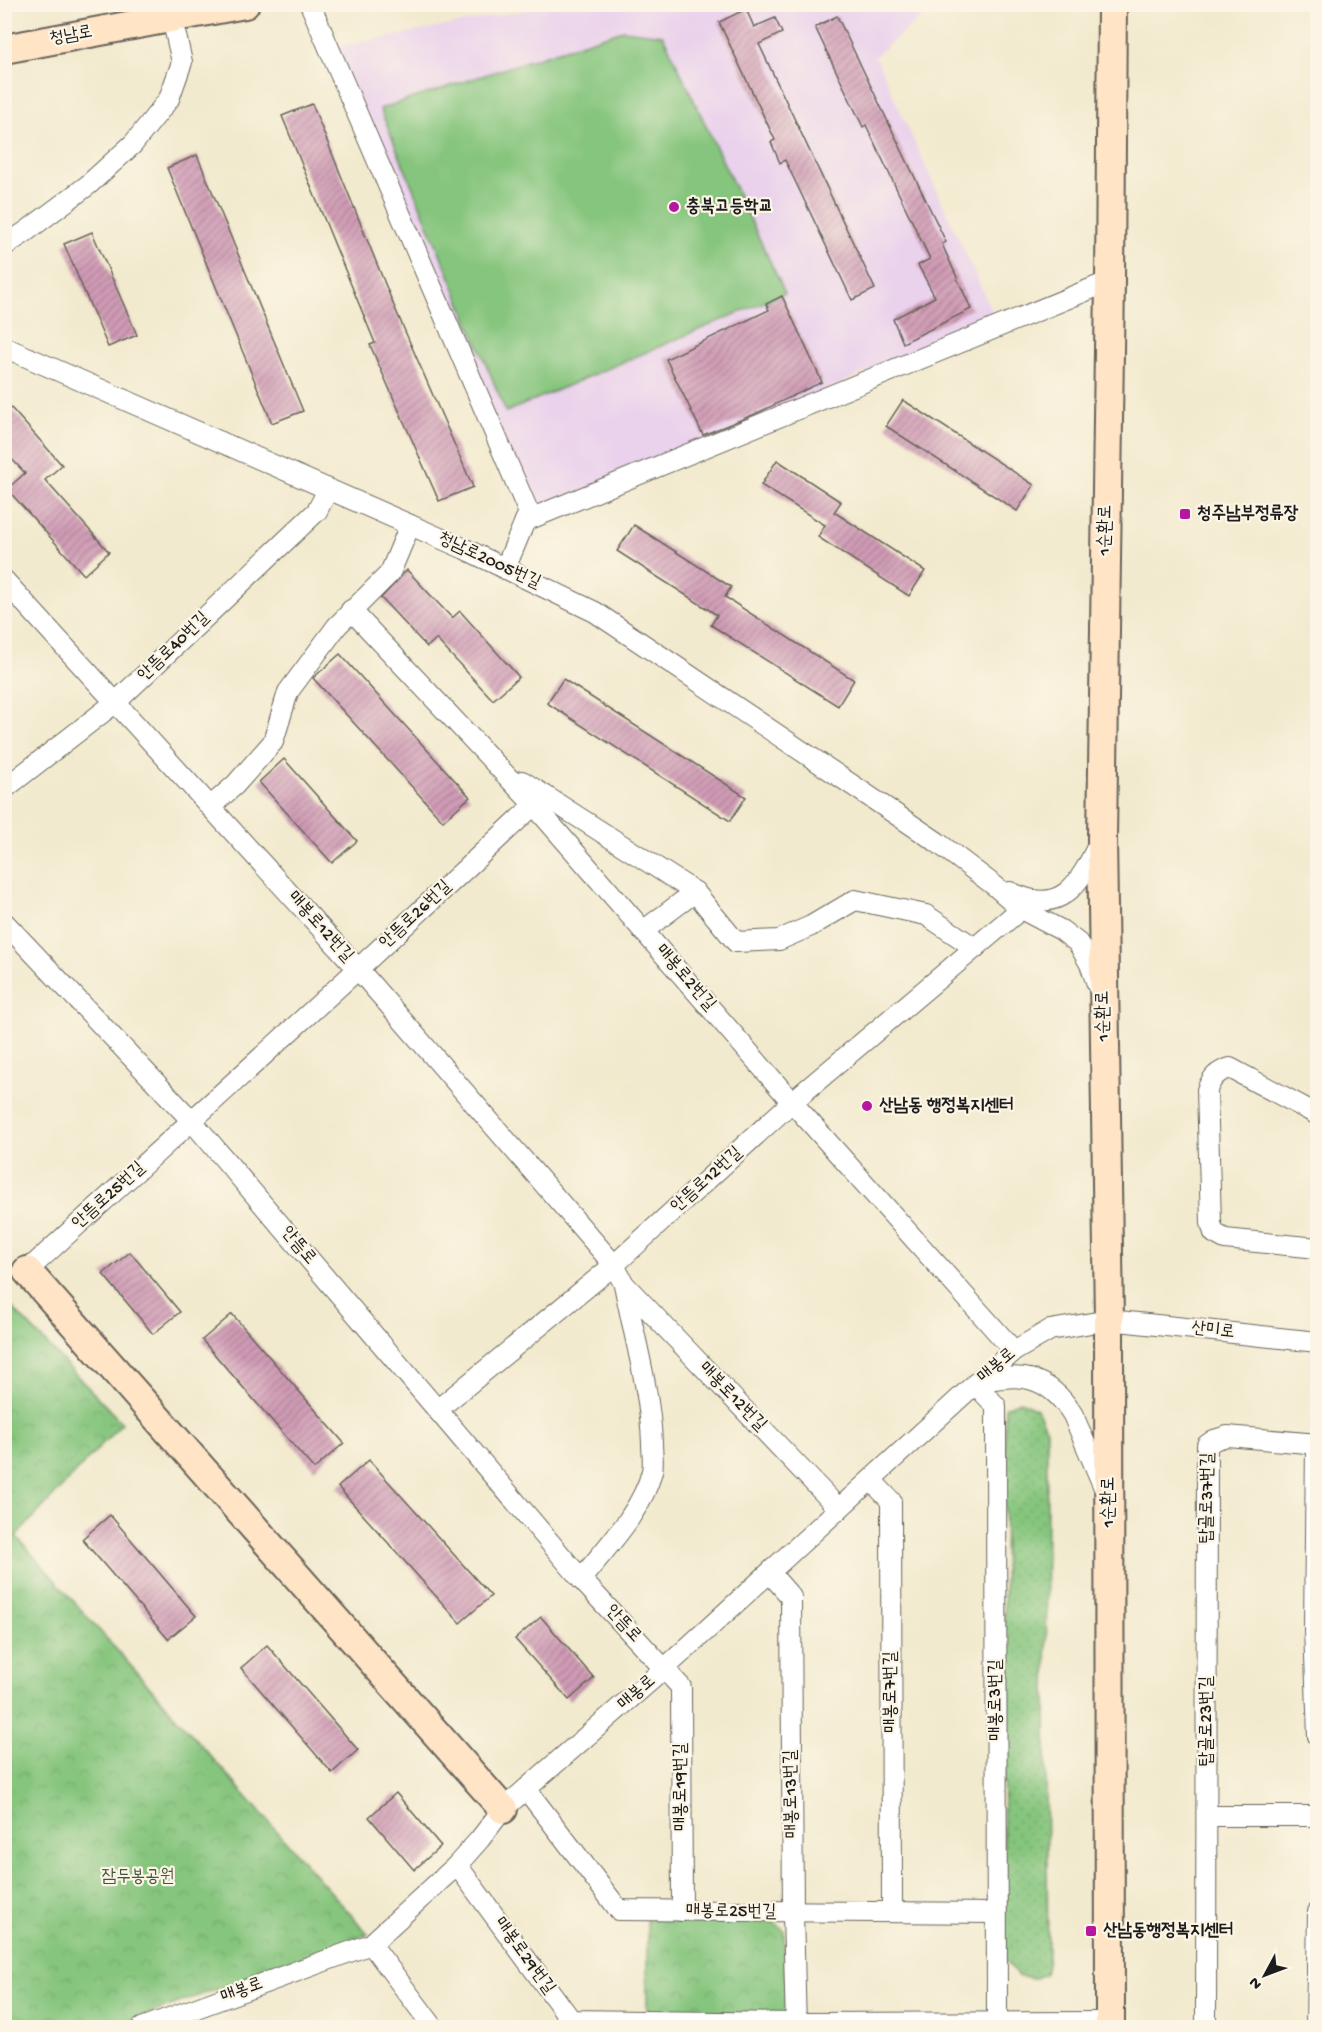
<svg xmlns="http://www.w3.org/2000/svg" width="1322" height="2032" viewBox="0 0 1322 2032" font-family="'Gochi Hand','Poor Story',sans-serif">
  <style>
    .built { fill: #ead1ec }
    .grass { fill: url(#grass-dots); stroke: #50704c; stroke-width: 1.5 }
    .park { fill: url(#park-crowns); stroke: #50704c; stroke-width: 1.5 }
    .pitch { fill: #85c57d; stroke: #50704c; stroke-width: 1.5 }
    .building { fill: url(#building-hatch) }
    .lines { fill: none; stroke-linecap: round; stroke-linejoin: round }
    .street-casing { stroke: #67645a; stroke-width: 22 }
    .secondary-casing { stroke: #67645a; stroke-width: 32 }
    .street { stroke: #fff; stroke-width: 20 }
    .secondary { stroke: #ffe4c6; stroke-width: 28 }
    .poi-dot { fill: #b5179e; stroke: #fcf5e5; stroke-width: 2 }
    .labels { text-anchor: middle; dominant-baseline: central; stroke-width: 4.5; stroke-linejoin: round; paint-order: stroke }
    .street-label { font-size: 18px; fill: #1c1c1c; stroke: #fcf5e5 }
    .poi-label { font-size: 18px; font-weight: bold; fill: #1c1c1c; stroke: #fcf5e5; text-anchor: start }
    .park-label { font-size: 18px; fill: #41573e; stroke: #fcf5e5 }
  </style>
  <defs>
    <pattern id="grass-dots" width="8" height="8" patternUnits="userSpaceOnUse" patternTransform="scale(1.5)"><rect width="8" height="8" fill="#85c57d"/><path d="M2 2h.1M6 6h.1" fill="none" stroke="#72a96b" stroke-width="1.8" stroke-linecap="round"/></pattern>
    <pattern id="park-crowns" width="20" height="18" patternUnits="userSpaceOnUse" patternTransform="scale(1.5)"><rect width="20" height="18" fill="#85c57d"/><path d="M2 6a3 3 0 1 1 6 0M12 15a3 3 0 1 1 6 0" fill="none" stroke="#72a96b"/></pattern>
    <pattern id="building-hatch" width="6" height="6" patternUnits="userSpaceOnUse" patternTransform="scale(1.5)"><rect width="6" height="6" fill="#d09bb6"/><path d="M-1 1l2-2M0 6l6-6M5 7l2-2" fill="none" stroke="#a87e93"/></pattern>
  </defs>
  <rect width="100%" height="100%" fill="#fcf5e5"/>
  <filter id="ink" filterUnits="userSpaceOnUse"><feTurbulence type="fractalNoise" baseFrequency=".0167" numOctaves="2"/><feDisplacementMap in="SourceGraphic" scale="12" xChannelSelector="R" yChannelSelector="G"/><feConvolveMatrix kernelMatrix="1 2 1 2 8 2 1 2 1" color-interpolation-filters="sRGB"/></filter>
  <filter id="wash" filterUnits="userSpaceOnUse"><feTurbulence type="fractalNoise" baseFrequency=".008" numOctaves="4" result="noise"/><feDisplacementMap in="SourceGraphic" scale="24" xChannelSelector="R" yChannelSelector="G"/><feGaussianBlur stdDeviation="1.35" result="paint"/><feColorMatrix in="noise" values="0 0 0 0 0 0 0 0 0 0 0 0 0 0 0 0 0 1.4 0 .05"/><feComposite in="paint" operator="in"/></filter>
  <g filter="url(#wash)">
    <rect width="100%" height="100%" fill="#f2eace"/>
    <path class="built" d="M553 5H936L875 56 994 316 545 513 531 507 337 47Z"/>
    <path class="grass" d="M1020 1401 1037 1409 1047 1430 1046 1774 1048 1957 1045 1974 1033 1979 1018 1976 1003 1957 1005 1407Z"/>
    <g class="park">
      <path d="M4 1299 122 1423 16 1536 368 1934 113 2027H5Z"/>
      <path d="M647 1916 774 1922 784 1930 787 2010 780 2019 647 2015Z"/>
    </g>
    <path class="pitch" d="M623 30 663 35 785 293 506 412 380 109Z"/>
    <g id="blocks">
      <g class="building">
        <path d="M746 9 754 27 775 18 782 33 759 44 875 289 852 300 785 160 780 163 771 142 775 140 719 22Z"/>
        <path d="M837 16 946 242 942 244 971 309 903 343 893 319 935 297 918 265 930 259 866 125 863 127 815 27Z"/>
        <path d="M312 104 394 306 473 487 439 501 370 345 375 343 282 116Z"/>
        <path d="M197 155 303 411 272 423 167 168Z"/>
        <path d="M92 232 137 335 108 347 64 244Z"/>
        <path d="M782 296 822 382 755 414 703 435 666 359 769 310 766 304Z"/>
        <path d="M4 400 62 465 45 480 109 552 84 575 7 489 25 473 4 451Z"/>
        <path d="M903 400 1034 485 1017 511 886 426Z"/>
        <path d="M777 460 841 502 834 512 925 571 909 596 818 537 825 525 761 485Z"/>
        <path d="M634 525 731 587 725 597 854 680 838 706 711 625 717 615 617 551Z"/>
        <path d="M407 570 452 618 460 611 519 677 493 700 436 639 427 647 381 598Z"/>
        <path d="M340 654 470 797 443 821 313 678Z"/>
        <path d="M563 679 746 797 730 821 547 703Z"/>
        <path d="M284 759 357 841 332 863 259 782Z"/>
        <path d="M130 1252 180 1312 153 1334 103 1274Z"/>
        <path d="M232 1314 344 1443 314 1469 202 1340Z"/>
        <path d="M369 1460 491 1596 460 1623 338 1487Z"/>
        <path d="M110 1515 196 1616 168 1639 82 1539Z"/>
        <path d="M541 1617 594 1678 569 1700 515 1639Z"/>
        <path d="M267 1645 358 1750 332 1773 241 1668Z"/>
        <path d="M396 1793 441 1846 414 1870 369 1817Z"/>
      </g>
    </g>
  </g>
  <g filter="url(#ink)">
    <use href="#blocks" fill-opacity="0" stroke="#67645a" stroke-width="1.5"/>
    <g class="lines">
      <g class="street-casing">
        <g id="street">
          <path d="M310 4 529 513 525 521"/>
          <path d="M4 246 24 233 88 185 133 144 169 99 182 62 172 18"/>
          <path d="M4 347 465 549 595 612 937 842 995 886 1021 909 1061 930 1078 943 1090 964 1098 987"/>
          <path d="M505 569 525 521 1110 281"/>
          <path d="M4 580 358 969 614 1265 624 1284 839 1509"/>
          <path d="M351 610 534 805 792 1102 1014 1351"/>
          <path d="M522 781 695 892 736 942 779 940 811 926 855 900 926 915 975 948"/>
          <path d="M4 789 116 702 317 511 328 490"/>
          <path d="M210 807 235 785 273 742 288 692 337 626 390 573 410 525"/>
          <path d="M1010 892C1061 917 1079 885 1099 843"/>
          <path d="M4 922 192 1121 581 1579 681 1687 682 1911"/>
          <path d="M643 931 695 892"/>
          <path d="M1318 1115 1230 1068C1217 1072 1212 1077 1207 1090L1211 1223 1214 1233 1225 1239 1318 1248"/>
          <path d="M27 1271 358 969 534 805"/>
          <path d="M437 1410 614 1265 792 1102 1021 909"/>
          <path d="M1316 1444 1314 1629 1318 1736"/>
          <path d="M871 1480 891 1501 892 1912"/>
          <path d="M770 1573 791 1597 793 1913 796 2028"/>
          <path d="M581 1579C606 1548 643 1510 652 1471 654 1463 652 1452 652 1443 650 1390 634 1337 624 1284"/>
          <path d="M526 1789 619 1910 996 1913"/>
          <path d="M1207 1816H1318"/>
          <path d="M457 1865 571 2020 797 2023 1110 2022"/>
          <path d="M371 1944 434 2028"/>
          <path d="M142 2028 371 1944 457 1865 480 1839 503 1809 664 1669 975 1384 1014 1351 1050 1330 1109 1320 1318 1342"/>
          <path d="M997 2028 996 1406 975 1384C1017 1371 1048 1374 1073 1415L1105 1490"/>
          <path d="M1206 2028 1207 1445 1214 1440 1227 1436 1318 1444"/>
          <path d="M1316 2028 1318 1912"/>
        </g>
      </g>
      <g class="secondary-casing">
        <g id="secondary">
          <path d="M4 49 245 4"/>
          <path d="M27 1271 503 1809"/>
          <path d="M1110 2028 1109 1320 1102 838 1110 281 1112 4"/>
        </g>
      </g>
      <use href="#street" class="street"/>
      <use href="#secondary" class="secondary"/>
    </g>
  </g>
  <g class="poi-dot">
    <circle cx="674" cy="207" r="6"/>
    <rect x="1179" y="508" width="12" height="12" rx="3"/>
    <circle cx="867" cy="1106" r="6"/>
    <rect x="1085" y="1925" width="12" height="12" rx="3"/>
  </g>
  <g class="labels">
    <g class="street-label">
      <text transform="translate(71 36) rotate(-10)">청남로</text>
      <text transform="translate(1106 530) rotate(-89)">1순환로</text>
      <text transform="translate(489 561) rotate(25)">청남로2005번길</text>
      <text transform="translate(174 647) rotate(-44)">안뜸로40번길</text>
      <text transform="translate(416 915) rotate(-43)">안뜸로26번길</text>
      <text transform="translate(320 927) rotate(48)">매봉로12번길</text>
      <text transform="translate(685 978) rotate(49)">매봉로2번길</text>
      <text transform="translate(1104 1016) rotate(-91)">1순환로</text>
      <text transform="translate(707 1180) rotate(-42)">안뜸로12번길</text>
      <text transform="translate(109 1196) rotate(-42)">안뜸로25번길</text>
      <text transform="translate(298 1246) rotate(50)">안뜸로</text>
      <text transform="translate(1213 1331) rotate(6)">산미로</text>
      <text transform="translate(997 1366) rotate(-40)">매봉로</text>
      <text transform="translate(732 1397) rotate(46)">매봉로12번길</text>
      <text transform="translate(1208 1498) rotate(-89)">탑골로37번길</text>
      <text transform="translate(1109 1502) rotate(-90)">1순환로</text>
      <text transform="translate(623 1624) rotate(48)">안뜸로</text>
      <text transform="translate(891 1692) rotate(-90)">매봉로7번길</text>
      <text transform="translate(637 1693) rotate(-41)">매봉로</text>
      <text transform="translate(996 1700) rotate(-90)">매봉로3번길</text>
      <text transform="translate(1207 1721) rotate(-90)">탑골로23번길</text>
      <text transform="translate(681 1787) rotate(-90)">매봉로19번길</text>
      <text transform="translate(792 1794) rotate(-91)">매봉로13번길</text>
      <text transform="translate(731 1912) rotate(1)">매봉로25번길</text>
      <text transform="translate(524 1956) rotate(54)">매봉로29번길</text>
      <text transform="translate(242 1991) rotate(-20)">매봉로</text>
    </g>
    <g class="poi-label">
      <text x="686" y="207">충북고등학교</text>
      <text x="1197" y="514">청주남부정류장</text>
      <text x="879" y="1106">산남동 행정복지센터</text>
      <text x="1103" y="1931">산남동행정복지센터</text>
    </g>
    <g class="park-label">
      <text x="138" y="1877">잠두봉공원</text>
    </g>
  </g>
  <rect width="1322" height="2032" fill="none" stroke="#fcf5e5" stroke-width="24"/>
  <g transform="translate(1265 1975) rotate(229)" stroke="#fcf5e5" stroke-width="4.5" paint-order="stroke">
  <path d="M0-4.5L10 22L0 15L-10 22Z" fill="#1c1c1c"/>
  <text y="-9" font-size="16" font-weight="bold" text-anchor="middle" fill="#1c1c1c">N</text>
  </g>
</svg>
